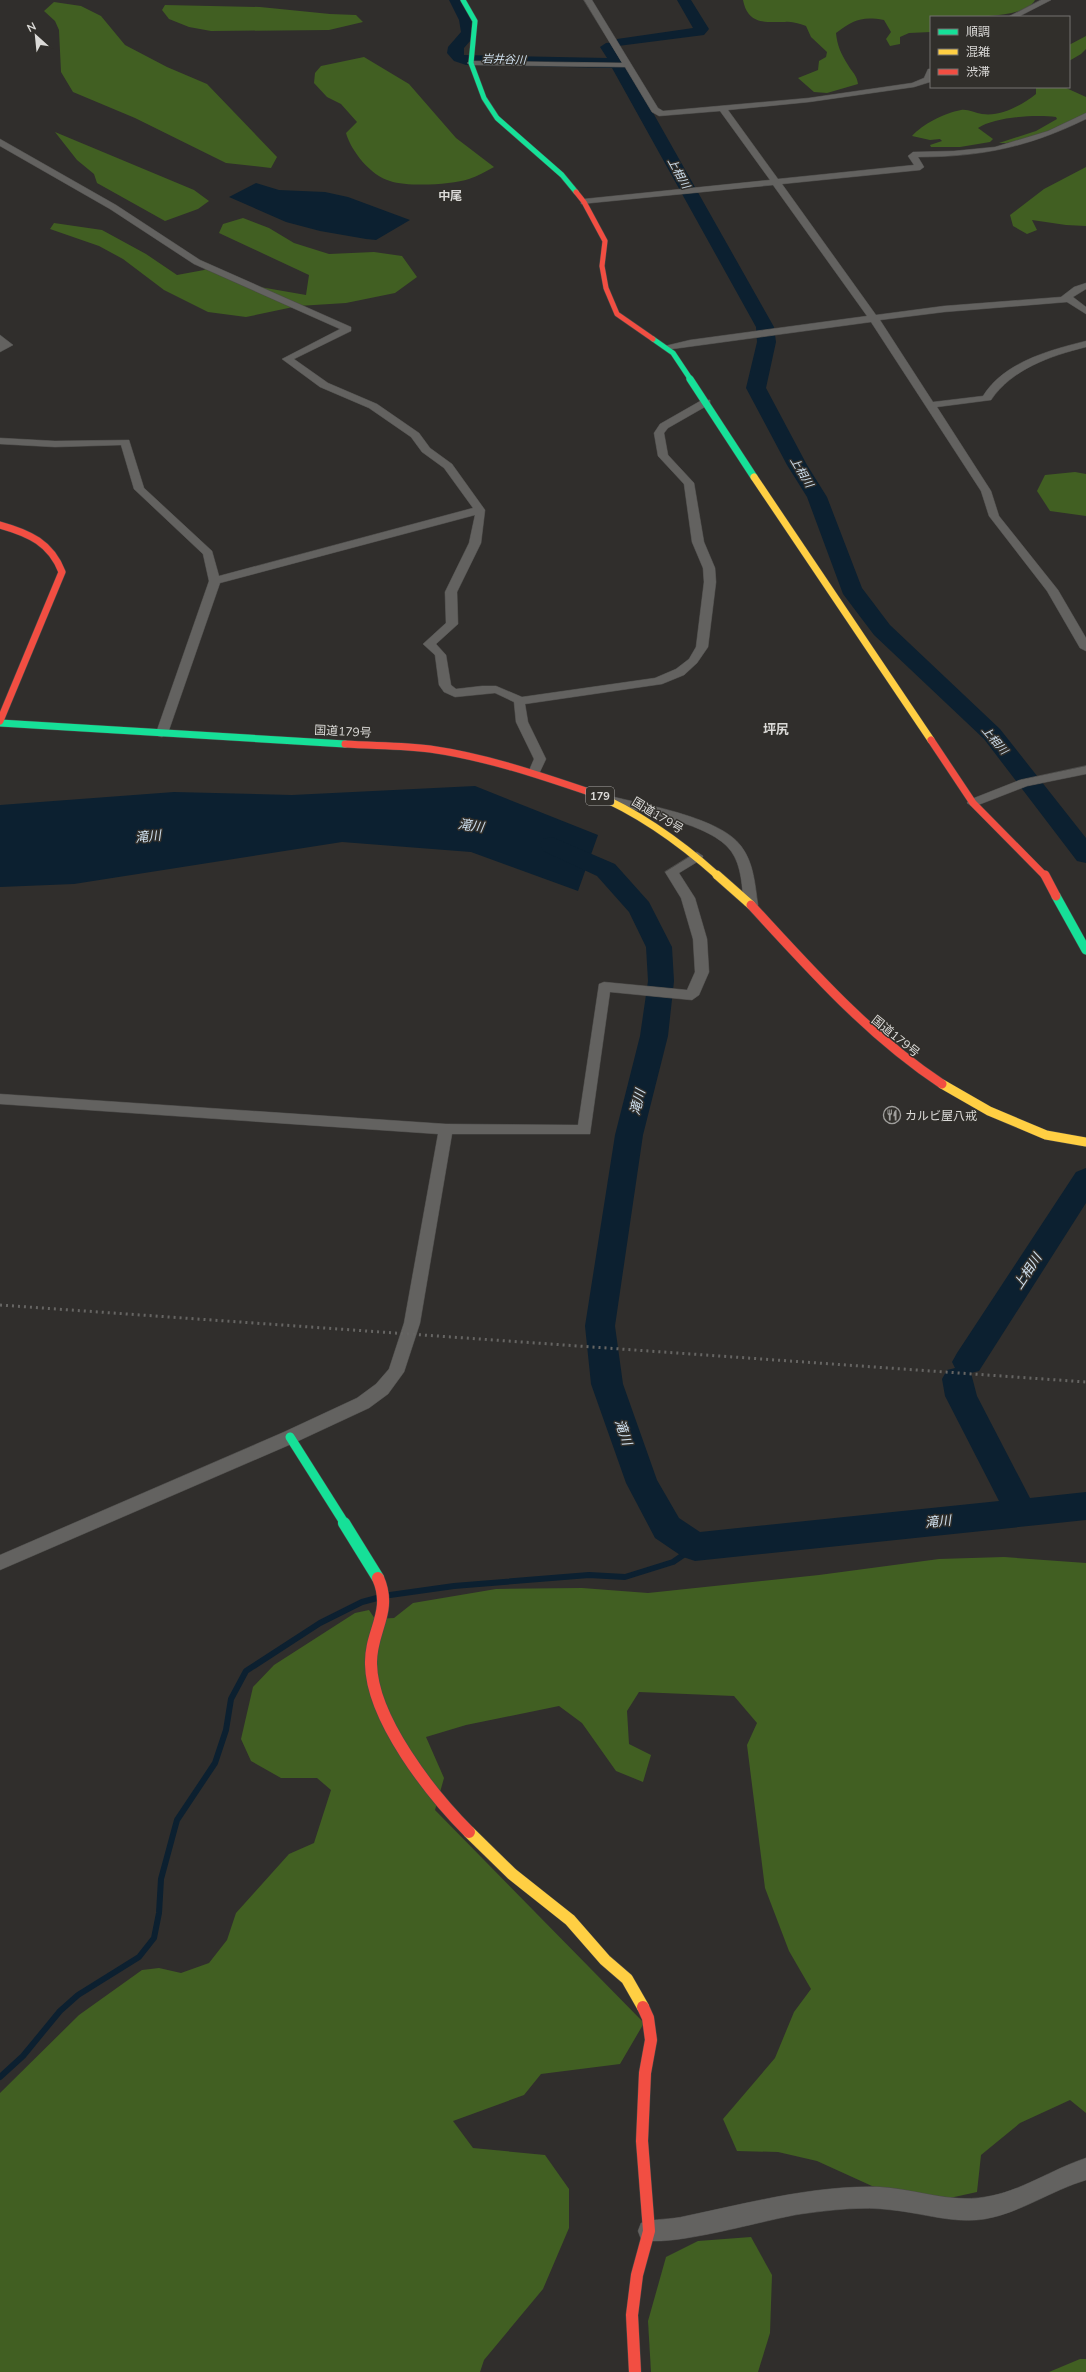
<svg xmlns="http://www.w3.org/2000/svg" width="1086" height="2372" viewBox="0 0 1086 2372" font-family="Mulish,'Noto Sans JP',sans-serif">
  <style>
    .forest { fill: #415f22 }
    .water { fill: #0c2030 }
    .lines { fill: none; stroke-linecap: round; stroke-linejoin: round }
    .stream { stroke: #0c2030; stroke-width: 6 }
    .river { fill: #0c2030; fill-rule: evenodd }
    .street-casing { stroke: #4b4a48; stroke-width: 1 }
    .fast-far3-casing { stroke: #4b4a48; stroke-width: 6 }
    .fast-far2-casing { stroke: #4b4a48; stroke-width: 8 }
    .fast-far1-casing { stroke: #4b4a48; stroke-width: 10 }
    .fast-casing { stroke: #4b4a48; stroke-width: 13 }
    .slow-far2-casing { stroke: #4b4a48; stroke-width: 8 }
    .slow-far1-casing { stroke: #4b4a48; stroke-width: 10 }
    .slow-casing { stroke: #4b4a48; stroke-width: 13 }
    .jam-far3-casing { stroke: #4b4a48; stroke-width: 6 }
    .jam-far2-casing { stroke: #4b4a48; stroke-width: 8 }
    .jam-far1-casing { stroke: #4b4a48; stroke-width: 10 }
    .jam-casing { stroke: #4b4a48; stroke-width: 13 }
    .street { fill: #636260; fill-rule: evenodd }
    .fast-far3 { stroke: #16e098; stroke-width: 5 }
    .fast-far2 { stroke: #16e098; stroke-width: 7 }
    .fast-far1 { stroke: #16e098; stroke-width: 9 }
    .fast { stroke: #16e098; stroke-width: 12 }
    .slow-far2 { stroke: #ffcf43; stroke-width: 7 }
    .slow-far1 { stroke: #ffcf43; stroke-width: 9 }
    .slow { stroke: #ffcf43; stroke-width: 12 }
    .jam-far3 { stroke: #f24e42; stroke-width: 5 }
    .jam-far2 { stroke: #f24e42; stroke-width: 7 }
    .jam-far1 { stroke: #f24e42; stroke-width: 9 }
    .jam { stroke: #f24e42; stroke-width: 12 }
    .rail { stroke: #666563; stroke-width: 3; stroke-dasharray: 2 4; stroke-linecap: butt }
    .labels { text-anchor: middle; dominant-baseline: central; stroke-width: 3; stroke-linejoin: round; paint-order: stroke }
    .far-water-label { font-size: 11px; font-style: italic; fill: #cfe0ef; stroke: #312f2b }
    .shield { fill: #312f2b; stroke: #a8a7a4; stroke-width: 1 }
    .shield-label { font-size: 11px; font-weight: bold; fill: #dbdad8 }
    .far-quarter-label { font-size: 12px; font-weight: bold; fill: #dbdad8; stroke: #312f2b }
    .street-label { font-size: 12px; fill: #dbdad8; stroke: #312f2b }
    .poi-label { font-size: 12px; fill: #dbdad8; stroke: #312f2b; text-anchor: start }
    .neighbourhood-label { font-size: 13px; font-weight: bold; fill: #dbdad8; stroke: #312f2b }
    .water-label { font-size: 13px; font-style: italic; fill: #cfe0ef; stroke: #312f2b }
  </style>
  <rect width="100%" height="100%" fill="#302e2c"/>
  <g class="forest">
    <path d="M743 0H1035C1025 21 952 17 931 17V32L909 33 900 37V44L890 46 886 39 891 32 884 20C861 16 854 20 836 33 837 45 841 54 848 65 852 72 857 75 858 84L827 93 814 92 798 78 818 70 819 61 826 57 827 52 811 37 806 26C800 24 792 21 785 22 765 22 748 25 743 0Z"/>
    <path d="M54 2 81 6 101 16 125 45 167 67 207 84 277 157 271 168 226 163 135 118 73 92 61 72 59 30 55 21 44 11Z"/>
    <path d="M165 5 260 7 330 14 356 15 363 22 329 30 211 31 189 27 169 19 162 10Z"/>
    <path d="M1086 36V49L1081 54 1069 61V45Z"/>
    <path d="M364 57 409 84 456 138 494 167C486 171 478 176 469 179 451 185 408 187 390 181 371 176 351 151 346 133L357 122 341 104 327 97 314 83 315 73 321 66Z"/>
    <path d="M1036 87H1064L1086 97V114C1058 125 1030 144 999 143L1036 131 1057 119 1056 117C1036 114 994 117 978 128L993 139 990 142 960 147H931L930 145 942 141 940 139 930 140 912 136C923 124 944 113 961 110 968 109 975 113 982 114 1001 117 1022 105 1036 94Z"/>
    <path d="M55 132 194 190 209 201 198 209 165 221 97 183 94 174 77 160Z"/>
    <path d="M1086 167V226L1066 225 1032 220 1037 230 1027 234 1013 226 1010 215 1044 189Z"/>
    <path d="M243 218 269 228 294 243 329 254 374 252 402 256 417 277 395 293 346 303 298 306 246 317 208 312 164 290 123 259 99 246 50 229 54 223 102 230 146 254 177 275 204 270 208 267 260 287 306 295 309 275 219 233 223 224Z"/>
    <path d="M1075 472 1086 474V516L1050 511 1037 491 1045 475Z"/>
    <path d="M1004 1557 1086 1563V2113L1070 2100 1020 2123 981 2155 977 2192 936 2201 872 2186 817 2161 778 2152 737 2151 723 2119 775 2058 794 2012 811 1989 789 1951 765 1888 747 1745 757 1723 734 1696 639 1692 627 1711 629 1744 651 1755 643 1782 616 1771 582 1723 559 1706 466 1725 426 1737 444 1778 435 1810 644 2023 620 2064 541 2074 524 2095 453 2121 473 2148 545 2155 569 2189V2228L543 2289 484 2360 480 2372H0V2093L79 2015 142 1970 159 1968 181 1973 209 1963 227 1940 236 1913 289 1854 314 1843 331 1790 317 1778H281L251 1761 241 1739 253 1687 274 1665 355 1613 369 1610 375 1619 394 1618 413 1603 496 1589 582 1588 648 1593 819 1575 939 1559Z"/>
    <path d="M751 2237 772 2275 770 2333 758 2372H651L648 2321 666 2257 698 2241Z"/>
    <path d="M1080 2359H1086V2372H1049Z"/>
  </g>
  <g class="water">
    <path d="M256 183 279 190 325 192 348 197 410 220 376 240 366 239 320 231 286 222 229 197Z"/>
    <path d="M475 786 598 835 578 891 471 852 342 842 74 884 0 887V805L174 792 292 795Z"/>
  </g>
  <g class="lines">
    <g class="stream">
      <path d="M390 1595 454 1586 589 1575 625 1577 673 1562 695 1547"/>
      <path d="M0 2077 23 2056 60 2011 78 1995 139 1957 154 1938 159 1913 161 1879 177 1820 215 1763 226 1730 231 1699 246 1671 320 1623 362 1602 377 1598"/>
    </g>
    <g class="river">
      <path d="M449 0H463L475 20 477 33 464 48V55L607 58 600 47 606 43 615 42 617 39 693 28 677 0H691L709 29 704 35 618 46 617 49 774 327 776 342 766 388 807 465 827 497 862 588 890 625 1000 729 1086 838V863L1077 861 984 739 874 635 843 594 807 497 787 465 746 388 757 342 756 327 612 68 466 65 454 61 447 53 448 47 461 32 459 20Z"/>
      <path d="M552 837 615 864 649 902 672 947 674 981 668 1036 643 1135 615 1326 623 1384 657 1480 679 1518 700 1532 999 1501 945 1396 942 1379 947 1370 955 1368 952 1362 957 1353 1076 1172 1086 1168V1203L979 1371 971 1373 977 1396 1030 1498 1086 1492V1520L695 1561 683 1557 655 1538 626 1483 591 1384 585 1326 615 1135 640 1036 648 981 646 947 629 912 597 876 543 851 540 845 543 839Z"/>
    </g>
    <g class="street-casing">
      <g id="street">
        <path d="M584 0H592L658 108 663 111 809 98 912 83 924 78 928 69H931L930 82 914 87 809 102 728 110 778 179 914 165 908 156 913 152 954 151 995 147 1048 131 1086 113V119C1029 147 981 157 918 157L924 167 920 170 782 184 876 315 944 306 1061 297 1074 287 1086 283V289L1073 297 1086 307V314L1067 302 944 312 880 320 933 402 983 396C1004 362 1050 350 1086 341V347C1050 356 1012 369 991 400L937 407 991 491 999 516 1058 590 1086 638V651L1080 648 1047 591 989 516 981 491 871 322 665 350V346L690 340 867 316 773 185 581 204V200L584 199 770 180 720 111 659 116 652 112 625 67 471 65 467 63 471 61 622 63Z"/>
        <path d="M1041 0H1051L1018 17H1008Z"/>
        <path d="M0 139 116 205 200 260 351 327V331L294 359 328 383 377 404 419 433 430 448 452 464 485 510 481 543 457 592 458 624 436 644 446 655 451 685 456 689 482 686H496L522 697 655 678 676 669 689 659 696 647 704 582 703 568 692 542 684 484 658 456 654 433 660 424 702 400H710V404L668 428 664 433 668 455 694 483 704 542 715 568 716 582 708 647 697 663 684 675 662 684 525 704 528 722 546 759 538 776H530L528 773 534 759 516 722 514 702 495 693 455 697 444 692 439 685 435 655 423 644 446 623 445 592 469 543 475 515 220 583 168 733 162 737 158 736 156 733 209 581 203 554 134 489 121 445 55 447 0 444V438L55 441 129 440 144 488 212 551 219 576 473 508 444 468 422 452 411 437 369 408 320 387 282 359 340 329 194 264 110 209 0 146Z"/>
        <path d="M0 335 13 345 0 352Z"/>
        <path d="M1086 766V774L1027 786 973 807 967 803 969 800 1020 780Z"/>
        <path d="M614 797C647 805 721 818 741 846 754 863 755 885 758 905L756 908 751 909 744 905C742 888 742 866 731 851 712 824 641 812 610 804L608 801 610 798Z"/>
        <path d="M697 852 703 856 702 859 679 873 695 898 707 939 709 972 699 995 692 1000 610 992 590 1134H452L420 1323 404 1372 388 1394 369 1408 296 1442 0 1570V1555L284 1432 357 1398 376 1384 389 1369 404 1323 438 1134 0 1104V1094L446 1124 578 1125 599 984 604 982 687 990 695 972 693 939 681 898 665 872Z"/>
        <path d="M1086 2158V2180C1052 2190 1020 2213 985 2219 953 2224 923 2213 892 2210 862 2206 831 2210 801 2214 767 2219 667 2249 641 2239L638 2231 641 2223C655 2218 671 2220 686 2216 749 2203 814 2185 880 2187 915 2189 949 2203 985 2197 1020 2192 1052 2169 1086 2158Z"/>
      </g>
    </g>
    <g class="fast-far3-casing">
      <g id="fast-far3">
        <path d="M463 0 475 21 471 63 484 98 497 118 562 175 576 192"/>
        <path d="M653 339 673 353 691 380"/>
      </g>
    </g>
    <g class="fast-far2-casing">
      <g id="fast-far2">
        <path d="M690 379 754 477"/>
        <path d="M0 723 345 744"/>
      </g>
    </g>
    <g class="fast-far1-casing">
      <g id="fast-far1">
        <path d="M1056 896 1086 950"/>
        <path d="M290 1437 345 1524"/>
      </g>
    </g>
    <g class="fast-casing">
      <path id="fast" d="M344 1523 378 1578"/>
    </g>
    <g class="slow-far2-casing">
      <g id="slow-far2">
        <path d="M754 477 931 740"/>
        <path d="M592 793C640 813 680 842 718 876"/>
      </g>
    </g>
    <g class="slow-far1-casing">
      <g id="slow-far1">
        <path d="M717 875 751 905"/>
        <path d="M942 1084 989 1111 1046 1135 1086 1142"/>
      </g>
    </g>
    <g class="slow-casing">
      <path id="slow" d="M469 1832 512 1874 570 1920 605 1960 627 1979 643 2007"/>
    </g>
    <g class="jam-far3-casing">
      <path id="jam-far3" d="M576 192 584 202 605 241 602 266 606 288 617 314 653 339"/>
    </g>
    <g class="jam-far2-casing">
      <g id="jam-far2">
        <path d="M0 525C29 533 51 543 62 572L0 721"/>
        <path d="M931 740 973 803 1045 876"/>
        <path d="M345 744C373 746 402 745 430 749 486 757 539 775 592 793"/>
      </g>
    </g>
    <g class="jam-far1-casing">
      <g id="jam-far1">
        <path d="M1045 875 1056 896"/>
        <path d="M751 905C811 970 868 1035 942 1084"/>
      </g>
    </g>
    <g class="jam-casing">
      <g id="jam">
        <path d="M378 1578C393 1612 370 1631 371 1664 372 1719 431 1794 469 1832"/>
        <path d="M635 2372 632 2315 637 2275 649 2231 642 2141 645 2073 651 2040 648 2018 643 2007"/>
      </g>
    </g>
    <use href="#street" class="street"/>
    <use href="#fast-far3" class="fast-far3"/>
    <use href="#fast-far2" class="fast-far2"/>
    <use href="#fast-far1" class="fast-far1"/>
    <use href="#fast" class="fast"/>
    <use href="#slow-far2" class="slow-far2"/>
    <use href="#slow-far1" class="slow-far1"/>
    <use href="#slow" class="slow"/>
    <use href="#jam-far3" class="jam-far3"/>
    <use href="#jam-far2" class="jam-far2"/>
    <use href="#jam-far1" class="jam-far1"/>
    <use href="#jam" class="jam"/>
    <path class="rail" d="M0 1305 1086 1382"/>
  </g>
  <defs>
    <g id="restaurant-ring" transform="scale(0.9)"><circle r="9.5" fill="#312f2b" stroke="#9f9e9c" stroke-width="1.5"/><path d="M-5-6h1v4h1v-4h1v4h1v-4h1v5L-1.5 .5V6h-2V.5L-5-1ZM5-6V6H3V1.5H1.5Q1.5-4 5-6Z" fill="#9f9e9c"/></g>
  </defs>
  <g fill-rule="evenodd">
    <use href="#restaurant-ring" x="892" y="1115"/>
  </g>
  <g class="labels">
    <g class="far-water-label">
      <text transform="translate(504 59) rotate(2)">岩井谷川</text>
      <text transform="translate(679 173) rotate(61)">上相川</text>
      <text transform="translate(802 472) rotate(59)">上相川</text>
      <text transform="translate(995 740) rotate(49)">上相川</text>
    </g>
    <rect class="shield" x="586" y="787" width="28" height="18" rx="3"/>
    <g class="shield-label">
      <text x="600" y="796">179</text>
    </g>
    <g class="far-quarter-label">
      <text x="450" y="195">中尾</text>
    </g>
    <g class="street-label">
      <text transform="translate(343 731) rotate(3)">国道179号</text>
      <text transform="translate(658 815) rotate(31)">国道179号</text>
      <text transform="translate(896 1036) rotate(39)">国道179号</text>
    </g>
    <g class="poi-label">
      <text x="905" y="1115">カルビ屋八戒</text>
    </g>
    <g class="neighbourhood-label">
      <text x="776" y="729">坪尻</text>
    </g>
    <g class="water-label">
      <text transform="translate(471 825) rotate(8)">滝川</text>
      <text transform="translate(148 836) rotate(-6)">滝川</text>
      <text transform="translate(637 1102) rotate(-76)">滝川</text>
      <text transform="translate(1027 1271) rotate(-57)">上相川</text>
      <text transform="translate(624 1432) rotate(71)">滝川</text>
      <text transform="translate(938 1521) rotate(-6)">滝川</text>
    </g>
  </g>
  <rect x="930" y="16" width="140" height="72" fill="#312f2b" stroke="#757370"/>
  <rect x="938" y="29" width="20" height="6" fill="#16e098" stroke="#757370"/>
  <text x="966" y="36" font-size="12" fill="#dbdad8">順調</text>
  <rect x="938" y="49" width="20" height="6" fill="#ffcf43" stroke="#757370"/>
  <text x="966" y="56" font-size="12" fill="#dbdad8">混雑</text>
  <rect x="938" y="69" width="20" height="6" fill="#f24e42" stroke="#757370"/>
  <text x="966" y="76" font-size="12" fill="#dbdad8">渋滞</text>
  <g transform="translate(36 36) rotate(333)" stroke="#312f2b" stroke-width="3" paint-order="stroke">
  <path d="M0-3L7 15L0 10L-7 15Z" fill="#dbdad8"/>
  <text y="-6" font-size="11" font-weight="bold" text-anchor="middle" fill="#dbdad8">N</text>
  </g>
</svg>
